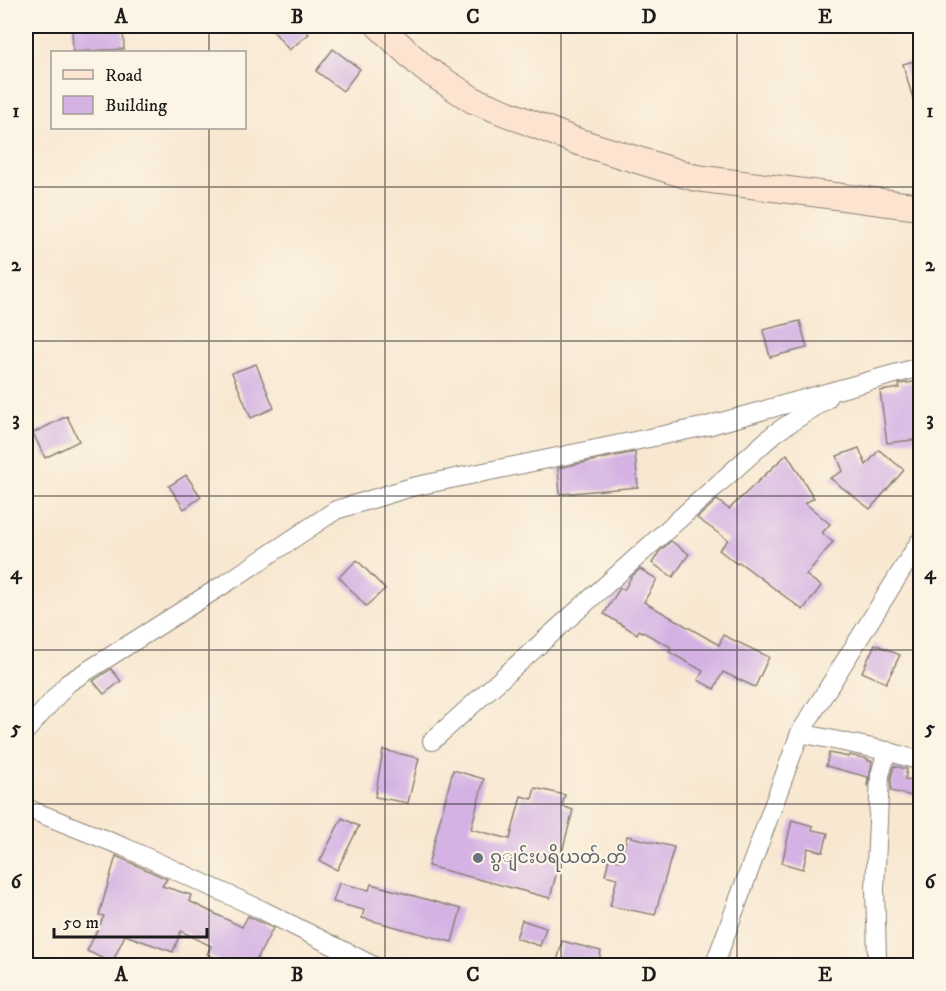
<svg xmlns="http://www.w3.org/2000/svg" width="946" height="991" viewBox="0 0 946 991" font-family="'IM FELL DW Pica','Noto Sans Myanmar',serif">
  <style>
    .building { fill: #d4b3e4 }
    .lines { fill: none; stroke-linecap: round; stroke-linejoin: round }
    .street-casing { stroke: #8a8277; stroke-width: 20 }
    .secondary-casing { stroke: #8a8277; stroke-width: 28 }
    .street { stroke: #fff; stroke-width: 18 }
    .secondary { stroke: #fde4d0; stroke-width: 26 }
    .grid { fill: none; stroke: #1c1c1c; stroke-width: 1.5; stroke-opacity: 0.55 }
    .worship-dot { fill: #6b7280; stroke: #fcf5e5; stroke-width: 2 }
    .labels { text-anchor: middle; dominant-baseline: central; stroke-width: 4.5; stroke-linejoin: round; paint-order: stroke }
    .worship-label { font-size: 18px; fill: #5b616d; stroke: #fcf5e5; text-anchor: start }
    .neatline { fill: none; stroke: #1c1c1c; stroke-width: 2 }
    .grid-label { font-size: 20px; text-anchor: middle; font-weight: bold; fill: #1c1c1c }
  </style>
  <rect width="100%" height="100%" fill="#fcf5e5"/>
  <filter id="ink" filterUnits="userSpaceOnUse"><feTurbulence type="fractalNoise" baseFrequency=".0167" numOctaves="2"/><feDisplacementMap in="SourceGraphic" scale="12" xChannelSelector="R" yChannelSelector="G"/><feConvolveMatrix kernelMatrix="1 2 1 2 8 2 1 2 1" color-interpolation-filters="sRGB"/></filter>
  <filter id="wash" filterUnits="userSpaceOnUse"><feTurbulence type="fractalNoise" baseFrequency=".008" numOctaves="4" result="noise"/><feDisplacementMap in="SourceGraphic" scale="24" xChannelSelector="R" yChannelSelector="G"/><feGaussianBlur stdDeviation="1.35" result="paint"/><feColorMatrix in="noise" values="0 0 0 0 0 0 0 0 0 0 0 0 0 0 0 0 0 1.4 0 .05"/><feComposite in="paint" operator="in"/></filter>
  <g filter="url(#wash)">
    <rect width="100%" height="100%" fill="#f8e8d2"/>
    <g id="blocks">
      <g class="building">
        <path d="M72 26H123L124 49 73 52Z"/>
        <path d="M269 26H301L309 34 289 50Z"/>
        <path d="M333 49 360 69 343 91 316 71Z"/>
        <path d="M921 59V109L916 110 903 64Z"/>
        <path d="M800 321 807 348 770 357 763 330Z"/>
        <path d="M256 364 274 408 251 418 232 373Z"/>
        <path d="M921 381V439L887 443 880 391 900 388 899 384Z"/>
        <path d="M67 416 79 441 45 458 33 433Z"/>
        <path d="M859 448 866 465 879 450 904 470 870 509 830 478 843 471 837 456Z"/>
        <path d="M635 452 638 487 560 494 558 468Z"/>
        <path d="M787 454 814 498 805 503 830 524 822 533 833 542 806 575 821 586 803 610 739 562 737 564 719 550 728 540 697 518 717 500 729 509Z"/>
        <path d="M186 475 201 497 184 509 169 486Z"/>
        <path d="M671 541 689 554 673 577 652 563 659 552Z"/>
        <path d="M357 560 385 589 366 606 339 577Z"/>
        <path d="M640 569 657 579 644 602 719 645 723 635 769 657 755 687 723 672 714 689 698 680 703 671 669 652 671 647 639 630 637 634 604 614 620 588 624 590 632 576Z"/>
        <path d="M875 644 900 655 886 683 862 672Z"/>
        <path d="M111 669 121 681 104 694 93 681Z"/>
        <path d="M383 750 419 758 408 803 375 797Z"/>
        <path d="M829 753 849 757V755L868 759V761H872L868 786H867L868 777 826 766Z"/>
        <path d="M894 766 907 769 905 779 921 781V798L891 791V777Z"/>
        <path d="M453 770 484 779 471 829 510 839 521 796 532 799 535 788 565 795 562 806 573 810 550 898 428 866Z"/>
        <path d="M342 818 359 826 337 870 320 861Z"/>
        <path d="M792 820 813 826 812 830 828 833 823 852 808 848 803 869 782 863Z"/>
        <path d="M627 836 674 847 655 915 610 906 617 878 605 875 609 859 621 861Z"/>
        <path d="M116 856 167 879 162 886 191 895 189 901 242 927 248 916 273 928 254 965 243 959 239 966H214L218 960 207 954 211 946 181 931 173 952 125 935 112 963 87 951 104 916 99 915Z"/>
        <path d="M339 883 369 890 371 884 461 909 452 942 362 918 364 910 333 902Z"/>
        <path d="M522 920 546 928 540 946 516 938Z"/>
        <path d="M562 941 601 951 598 966H556Z"/>
      </g>
    </g>
  </g>
  <g filter="url(#ink)">
    <use href="#blocks" fill-opacity="0" stroke="#8a8277" stroke-width="1.5"/>
    <g class="lines">
      <g class="street-casing">
        <g id="street">
          <path d="M26 731 68 683 234 578 336 510 412 487 707 426 920 367"/>
          <path d="M800 733 887 751 920 761"/>
          <path d="M432 741 775 433 827 399"/>
          <path d="M26 808 124 847 262 910 374 966"/>
          <path d="M877 956 875 889 880 775 887 751"/>
          <path d="M714 966 800 733 920 541"/>
        </g>
      </g>
      <g class="secondary-casing">
        <path id="secondary" d="M379 26 424 68 473 100 576 141 696 178 920 207"/>
      </g>
      <use href="#street" class="street"/>
      <use href="#secondary" class="secondary"/>
    </g>
  </g>
  <path class="grid" d="M209 26V52M385 26V966M561 26V966M737 26V966M209 128V966M26 187H920M26 341H920M26 496H920M26 650H920M26 804H920"/>
  <circle class="worship-dot" cx="478" cy="858" r="6"/>
  <g class="labels">
    <g class="worship-label">
      <text x="490" y="858">ၵွျင်းပရိယတ်ႉတိ</text>
    </g>
  </g>
  <rect width="946" height="991" fill="none" stroke="#fcf5e5" stroke-width="66"/>
  <rect x="51" y="51" width="195" height="78" fill="#fcf5e5" stroke="#a29e95" stroke-width="1.5"/>
  <rect x="63" y="70" width="30" height="9" fill="#fde4d0" stroke="#a29e95" stroke-width="1.5"/>
  <text x="105" y="81" font-size="18" fill="#1c1c1c">Road</text>
  <rect x="63" y="96" width="30" height="18" fill="#d4b3e4" stroke="#a29e95" stroke-width="1.5"/>
  <text x="105" y="111" font-size="18" fill="#1c1c1c">Building</text>
  <path d="M54 928v9h153v-9" fill="none" stroke="#1c1c1c" stroke-width="3"/>
  <text x="63" y="928" font-size="18" fill="#1c1c1c" stroke="#fcf5e5" stroke-width="4.5" paint-order="stroke">50 m</text>
  <rect x="33" y="33" width="880" height="925" class="neatline"/>
  <g class="grid-label">
    <text x="121" y="23">A</text>
    <text x="297" y="23">B</text>
    <text x="473" y="23">C</text>
    <text x="649" y="23">D</text>
    <text x="825" y="23">E</text>
    <text x="16" y="117">1</text>
    <text x="930" y="117">1</text>
    <text x="16" y="271">2</text>
    <text x="930" y="271">2</text>
    <text x="16" y="425">3</text>
    <text x="930" y="425">3</text>
    <text x="16" y="579">4</text>
    <text x="930" y="579">4</text>
    <text x="16" y="734">5</text>
    <text x="930" y="734">5</text>
    <text x="16" y="888">6</text>
    <text x="930" y="888">6</text>
    <text x="121" y="981">A</text>
    <text x="297" y="981">B</text>
    <text x="473" y="981">C</text>
    <text x="649" y="981">D</text>
    <text x="825" y="981">E</text>
  </g>
</svg>
